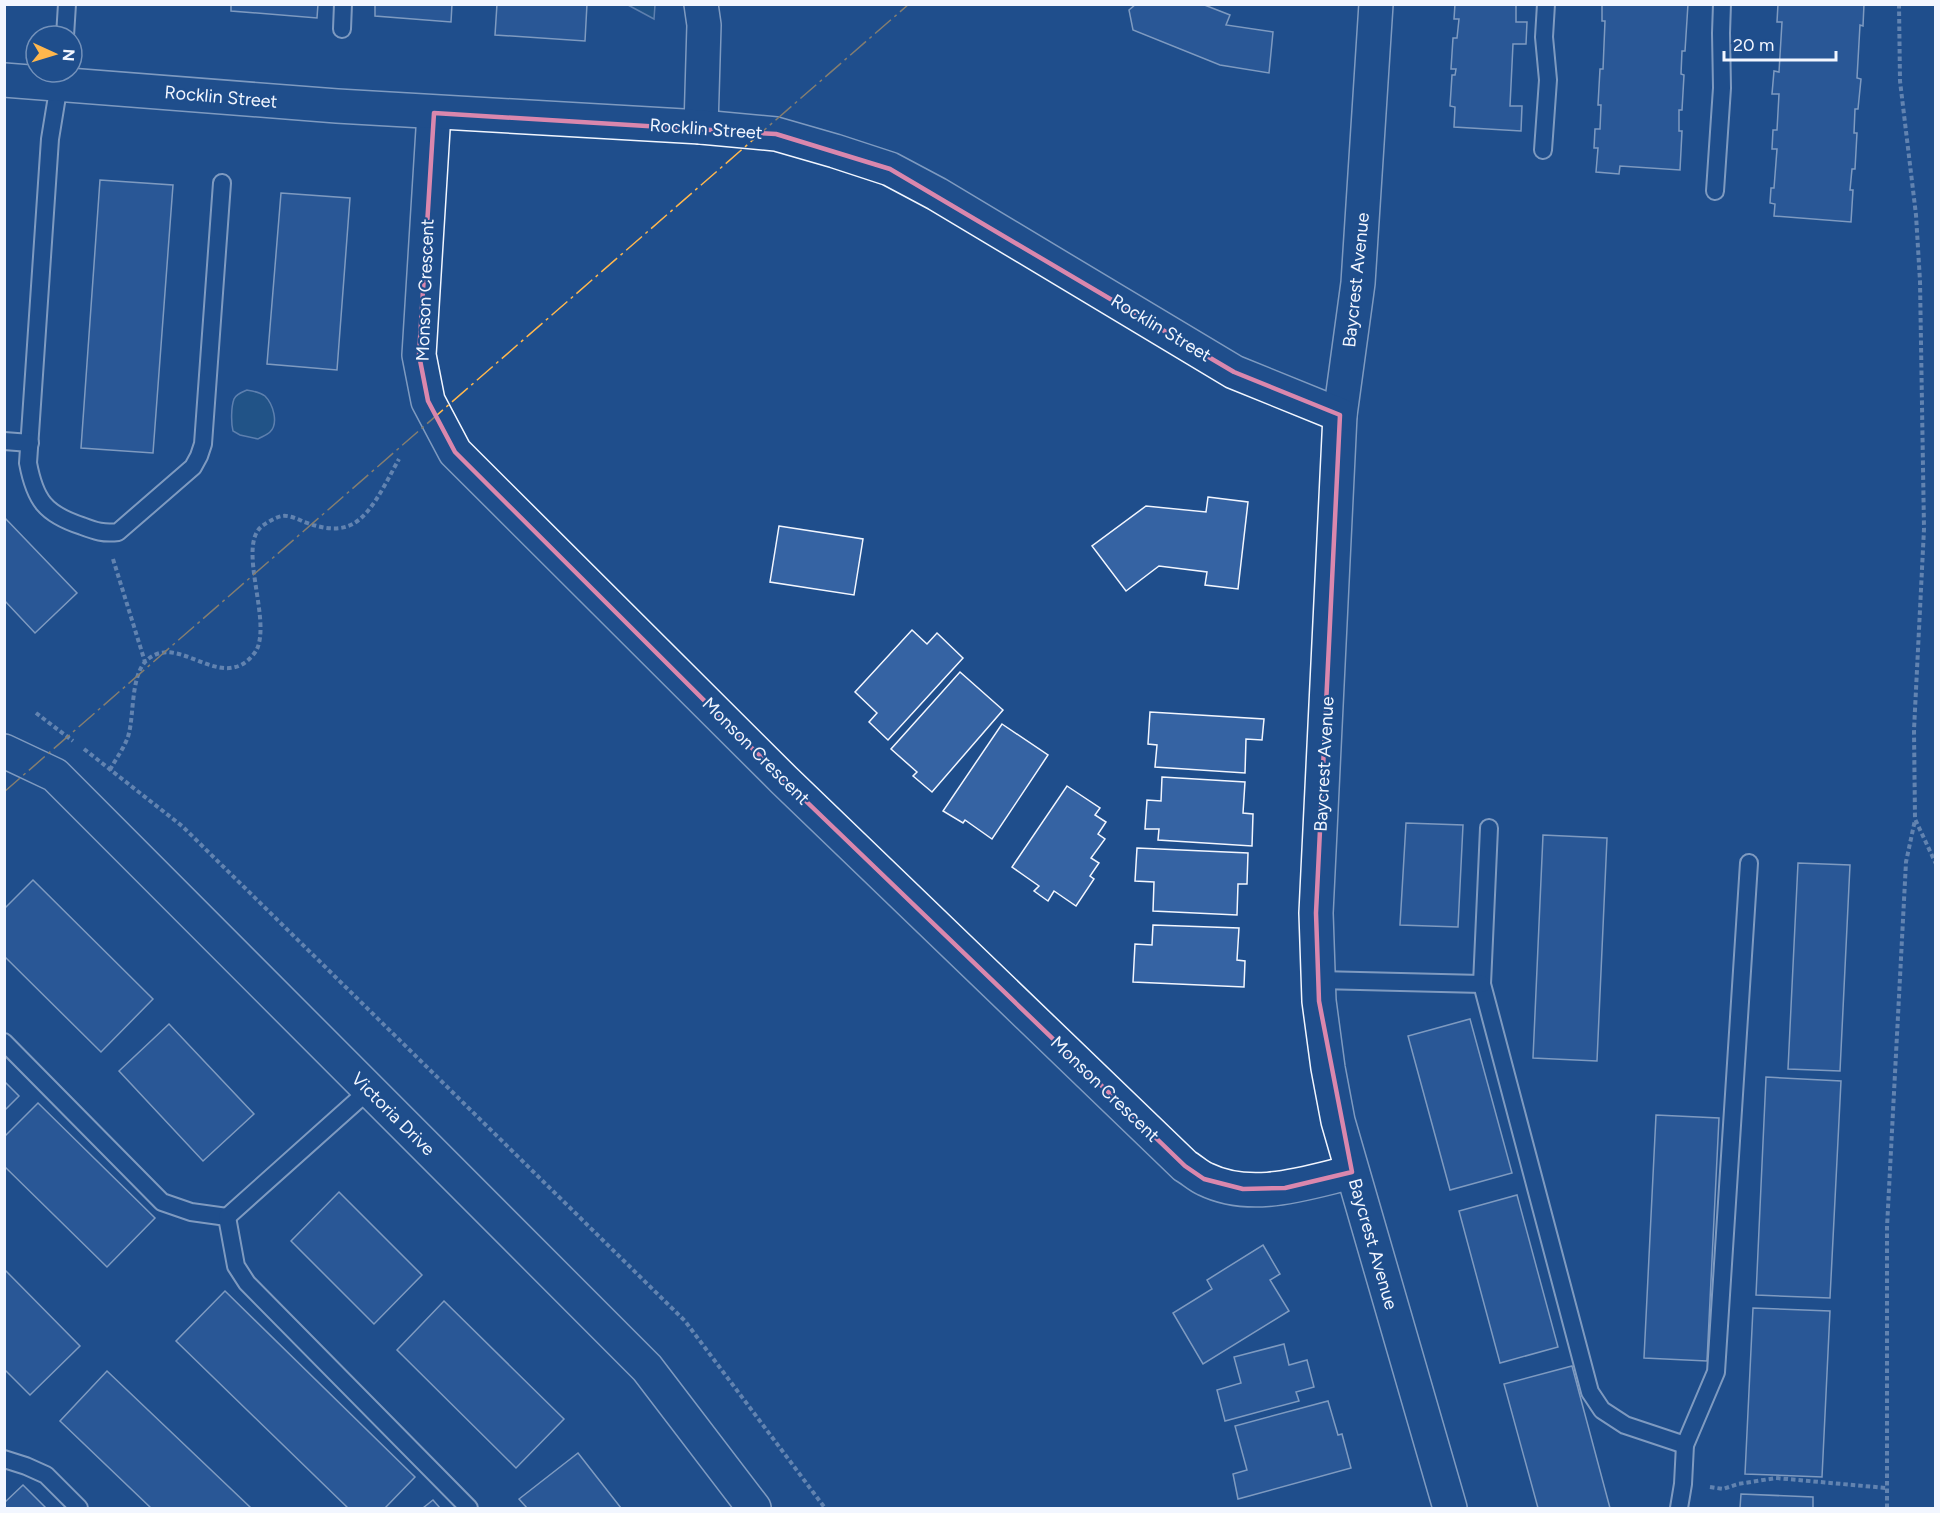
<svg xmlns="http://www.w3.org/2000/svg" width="1940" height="1513" viewBox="0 0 1940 1513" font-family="Figtree,sans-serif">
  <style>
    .green { fill: #245a82; stroke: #a8bbd7; stroke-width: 1.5 }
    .building { fill: #3563a3; stroke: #f2f6ff; stroke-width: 1.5 }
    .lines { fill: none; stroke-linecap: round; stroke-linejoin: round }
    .service-casing { stroke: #f2f6ff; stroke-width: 20 }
    .minor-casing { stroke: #f2f6ff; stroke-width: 36 }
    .tertiary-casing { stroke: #f2f6ff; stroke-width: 36 }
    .path { stroke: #b3c4dc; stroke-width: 4; stroke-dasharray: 4.5 3; stroke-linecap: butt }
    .service { stroke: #1f4e8c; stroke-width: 16 }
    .minor { stroke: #1f4e8c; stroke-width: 33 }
    .tertiary { stroke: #1f4e8c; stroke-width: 33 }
    .power { stroke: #ffb74d; stroke-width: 1.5; stroke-dasharray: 21 4.5 3 4.5; stroke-linecap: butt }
    .marked { fill: none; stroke: #da87ad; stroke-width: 4.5; stroke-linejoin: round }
    .labels { text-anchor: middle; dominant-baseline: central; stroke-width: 4.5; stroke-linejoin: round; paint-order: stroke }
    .street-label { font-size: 18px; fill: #f2f6ff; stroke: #1f4e8c }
  </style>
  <rect width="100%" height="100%" fill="#1f4e8c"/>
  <g class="green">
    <path d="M628 5H655L654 19Z"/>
    <path d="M247 390C253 391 260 392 265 396 273 404 279 423 270 432 267 435 261 437 258 439L240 435 233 431C231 423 231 407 234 399 236 394 242 392 247 390Z"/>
  </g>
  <g class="building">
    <path d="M231 4H318L317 18 231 11Z"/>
    <path d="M375 4H452L451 22 375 16Z"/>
    <path d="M497 4H587L585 41 495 35Z"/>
    <path d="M1136 4H1202L1230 15 1226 25 1273 32 1269 73 1220 65 1133 30 1129 10Z"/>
    <path d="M1455 4H1516V22H1527L1526 44H1513L1510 106H1522L1521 131 1454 127 1455 107 1450 106 1452 75H1455L1456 69H1451L1453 38H1457L1459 19H1454Z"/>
    <path d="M1602 4H1688L1685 51H1682L1681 74 1684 75 1682 110H1679V131H1682L1680 170 1620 166 1619 174 1596 172 1598 148H1594L1595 129H1600L1601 105H1598L1600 69H1603L1605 21H1602Z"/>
    <path d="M1778 4H1864L1863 26 1860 25 1857 78 1861 79 1858 109H1855L1854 133H1857L1855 169H1852L1850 190H1853L1851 222 1774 216 1775 204 1770 203 1771 188H1774L1777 149H1772L1773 130H1777L1779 94H1772L1774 71 1779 72 1782 22H1777Z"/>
    <path d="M100 180 173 185 153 453 81 448Z"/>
    <path d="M281 193 350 198 337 370 267 364Z"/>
    <path d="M1208 497 1248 502 1238 589 1205 585 1207 572 1159 566 1126 591 1092 546 1146 506 1206 512Z"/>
    <path d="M4 517 77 593 35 633 4 600Z"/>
    <path d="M779 526 863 539 854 595 770 582Z"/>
    <path d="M912 630 927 644 937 633 963 658 888 740 869 722 877 713 855 692Z"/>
    <path d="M960 672 1003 710 932 792 913 776 917 772 891 749Z"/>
    <path d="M1150 712 1264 719 1262 740 1246 739 1245 773 1155 767 1157 745 1148 744Z"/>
    <path d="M1002 724 1048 755 992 839 965 820 963 823 943 811Z"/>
    <path d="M1162 777 1245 782 1243 813 1253 814 1252 846 1158 840 1159 829H1145L1147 800 1161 801Z"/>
    <path d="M1067 786 1100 808 1095 815 1106 822 1098 834 1105 839 1091 858 1099 863 1090 876 1094 879 1076 906 1054 891 1048 901 1034 891 1039 886 1012 867Z"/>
    <path d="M1406 823 1463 825 1458 927 1400 925Z"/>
    <path d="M1543 835 1607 838 1597 1061 1533 1058Z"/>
    <path d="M1137 848 1248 853 1247 884H1238L1237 915 1153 911 1154 882 1135 881Z"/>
    <path d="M1798 863 1850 865 1840 1071 1788 1069Z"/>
    <path d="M33 880 153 999 101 1052 4 956V909Z"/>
    <path d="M1153 925 1239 928 1237 960 1245 961 1244 987 1133 982 1135 944 1152 945Z"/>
    <path d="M1470 1019 1512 1173 1450 1190 1408 1036Z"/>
    <path d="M169 1024 254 1114 203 1161 119 1071Z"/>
    <path d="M1766 1077 1841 1081 1830 1298 1756 1295Z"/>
    <path d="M4 1081 19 1096 4 1111Z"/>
    <path d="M38 1103 155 1218 107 1267 4 1166V1137Z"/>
    <path d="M1656 1115 1719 1118 1707 1361 1644 1358Z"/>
    <path d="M339 1192 422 1275 374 1324 291 1241Z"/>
    <path d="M1517 1195 1558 1347 1500 1363 1459 1211Z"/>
    <path d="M1263 1245 1280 1274 1270 1280 1289 1311 1203 1364 1173 1313 1212 1289 1207 1280Z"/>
    <path d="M4 1269 80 1346 30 1395 4 1369Z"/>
    <path d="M225 1291 415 1477 385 1508H348L176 1341Z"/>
    <path d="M444 1301 564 1419 516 1468 397 1350Z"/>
    <path d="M1753 1308 1830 1311 1822 1477 1745 1474Z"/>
    <path d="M1284 1344 1289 1365 1307 1360 1314 1387 1296 1392 1299 1401 1225 1421 1217 1390 1241 1383 1234 1357Z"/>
    <path d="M1572 1366 1610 1508H1538L1504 1384Z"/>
    <path d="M107 1371 251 1508H151L60 1421Z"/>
    <path d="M1328 1401 1338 1435 1342 1434 1351 1468 1238 1499 1233 1474 1247 1470 1235 1426Z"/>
    <path d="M578 1453 621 1508H527L519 1499Z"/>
    <path d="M23 1485 46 1508H4V1503Z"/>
    <path d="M1741 1494 1813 1497V1508H1740Z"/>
    <path d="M433 1500 440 1508H423Z"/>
  </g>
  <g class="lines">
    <g class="service-casing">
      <g id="service">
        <path d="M342 29 343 4"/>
        <path d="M65 36 67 4"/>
        <path d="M60 78 50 139 28 463C35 500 45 514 82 526 95 531 104 534 118 532L193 467 199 456 203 444 222 183"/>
        <path d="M1543 150 1548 80 1544 37 1546 4"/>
        <path d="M1715 191 1722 88 1721 33 1722 4"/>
        <path d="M4 441 30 443"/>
        <path d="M1489 828 1482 984 1590 1392 1602 1410 1625 1425 1685 1445"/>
        <path d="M1319 980 1482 984"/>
        <path d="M4 1042 162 1202 191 1212 227 1217"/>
        <path d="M227 1217 236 1266 247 1283 469 1508"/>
        <path d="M227 1217 369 1090"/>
        <path d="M4 1459 26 1466 46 1475 79 1508"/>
        <path d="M1679 1508 1683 1484 1685 1445 1716 1372 1749 863"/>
      </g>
    </g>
    <g class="minor-casing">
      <g id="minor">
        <path d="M1376 4 1358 283 1340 415 1316 913 1319 1001 1328 1068 1338 1121 1450 1508"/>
        <path d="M434 113 419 355 428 401 455 452 784 780 1185 1166C1192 1170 1198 1176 1205 1179 1252 1202 1305 1183 1352 1172"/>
        <path d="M701 127 704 25 701 4"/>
      </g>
    </g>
    <g class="tertiary-casing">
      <g id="tertiary">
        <path d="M4 80 337 106 701 127 776 134 835 151 890 169 937 194 1234 372 1340 415"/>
        <path d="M4 751 55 775 647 1368 754 1508"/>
      </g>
    </g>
    <g class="path">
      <path d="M1899 4 1900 81 1916 215 1920 281 1924 529 1914 730 1915 819 1936 864"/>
      <path d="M113 559 145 662"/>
      <path d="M36 713 73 741"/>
      <path d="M84 749 182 826 685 1321 825 1508"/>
      <path d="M110 770C116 758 126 746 129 733 134 713 131 674 147 660 175 635 210 680 241 665 247 662 254 655 257 649 271 618 237 546 262 526 268 522 276 517 282 516 289 515 298 519 304 522 327 530 348 534 366 513 378 500 390 475 399 459"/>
      <path d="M1710 1487 1723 1489 1738 1484 1776 1478 1886 1488"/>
      <path d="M1887 1508V1227L1906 862 1915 820"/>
    </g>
    <use href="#service" class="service"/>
    <use href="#minor" class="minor"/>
    <use href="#tertiary" class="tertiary"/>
    <path class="power" d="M4 792 909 4"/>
  </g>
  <path d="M0 0H1940V1513H0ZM434 113 776 134 890 169 1234 372 1340 415 1316 913 1319 1001 1352 1172 1285 1188 1243 1189 1204 1179 1185 1166 784 780 455 452 428 401 419 355Z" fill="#1f4e8c" fill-opacity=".55" fill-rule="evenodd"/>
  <path class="marked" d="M434 113 776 134 890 169 1234 372 1340 415 1316 913 1319 1001 1352 1172 1285 1188 1243 1189 1204 1179 1185 1166 784 780 455 452 428 401 419 355Z"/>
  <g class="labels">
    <g class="street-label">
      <text transform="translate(221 97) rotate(5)">Rocklin Street</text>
      <text transform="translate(706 129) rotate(4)">Rocklin Street</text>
      <text transform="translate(1356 280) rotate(-84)">Baycrest Avenue</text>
      <text transform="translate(425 290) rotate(-88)">Monson Crescent</text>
      <text transform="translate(1161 328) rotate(31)">Rocklin Street</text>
      <text transform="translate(756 751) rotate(45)">Monson Crescent</text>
      <text transform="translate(1324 764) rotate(-87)">Baycrest Avenue</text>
      <text transform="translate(1105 1089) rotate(44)">Monson Crescent</text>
      <text transform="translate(393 1114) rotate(45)">Victoria Drive</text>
      <text transform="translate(1373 1244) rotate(74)">Baycrest Avenue</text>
    </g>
  </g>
  <rect width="1940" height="1513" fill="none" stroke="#f2f6ff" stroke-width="12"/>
  <g transform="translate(54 54) rotate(94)"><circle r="28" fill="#1f4e8c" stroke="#7391ba" stroke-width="1.5"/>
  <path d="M0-4.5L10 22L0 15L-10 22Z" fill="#ffb74d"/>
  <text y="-9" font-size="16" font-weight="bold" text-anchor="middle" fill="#f2f6ff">N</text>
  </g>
  <path d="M1724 51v9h112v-9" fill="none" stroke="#f2f6ff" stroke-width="3"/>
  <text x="1733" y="51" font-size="18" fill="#f2f6ff" stroke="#1f4e8c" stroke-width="4.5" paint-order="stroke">20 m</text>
</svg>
